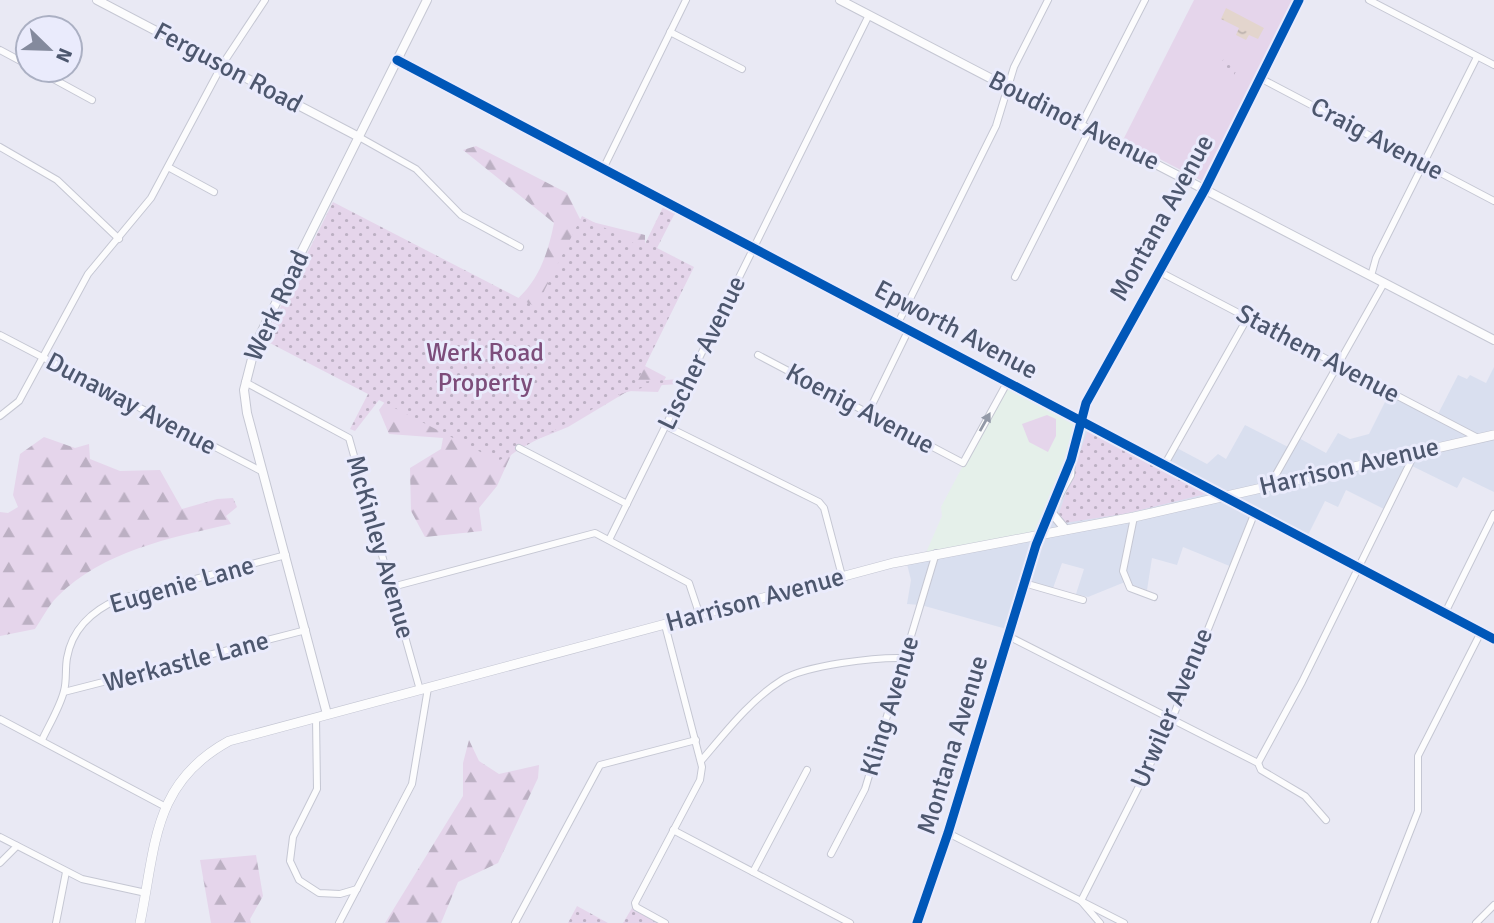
<svg xmlns="http://www.w3.org/2000/svg" width="1494" height="923" viewBox="0 0 1494 923" font-family="Signika,sans-serif">
  <style>
    .commercial { fill: #d9dfef }
    .education { fill: #e5f0ea }
    .grass { fill: #e5d5eb }
    .forest { fill: url(#forest-firs) }
    .park { fill: url(#park-dots) }
    .water { fill: url(#water-ripples) }
    .lines { fill: none; stroke-linecap: round; stroke-linejoin: round }
    .minor-casing { stroke: #c5c7d3; stroke-width: 8 }
    .tertiary-casing { stroke: #c5c7d3; stroke-width: 10 }
    .secondary-casing { stroke: #c3c5d2; stroke-width: 10 }
    .minor { stroke: #fcfcfd; stroke-width: 6 }
    .tertiary { stroke: #fcfcfd; stroke-width: 8 }
    .secondary { stroke: #fcfcfd; stroke-width: 9 }
    .cycleway-casing { stroke: #eaebfc; stroke-width: 13 }
    .cycleway { stroke: #0057b8; stroke-width: 9 }
    .oneway { fill: #9399a7 }
    .labels { text-anchor: middle; dominant-baseline: central; stroke-width: 6; stroke-linejoin: round; paint-order: stroke }
    .street-label { font-size: 26px; fill: #4d576e; stroke: #eaebfc }
    .park-label { font-size: 26px; fill: #7d4d7b; stroke: #eaebfc }
  </style>
  <defs>
    <pattern id="forest-firs" width="22" height="20" patternUnits="userSpaceOnUse" patternTransform="scale(1.75)"><rect width="22" height="20" fill="#e5d5eb"/><path d="M5 1l3.5 6h-7zM16 11l3.5 6h-7z" fill="#bcb0c3"/></pattern>
    <pattern id="park-dots" width="8" height="8" patternUnits="userSpaceOnUse" patternTransform="scale(1.75)"><rect width="8" height="8" fill="#e5d5eb"/><path d="M2 2h.1M6 6h.1" fill="none" stroke="#bcb0c3" stroke-width="1.8" stroke-linecap="round"/></pattern>
    <pattern id="water-ripples" width="26" height="14" patternUnits="userSpaceOnUse" patternTransform="scale(1.75)"><rect width="26" height="14" fill="#e3d5cd"/><path d="M2 4q2-2 4 0t4 0M15 11q2-2 4 0t4 0" fill="none" stroke="#bab0ab"/></pattern>
  </defs>
  <rect width="100%" height="100%" fill="#e9e9f4"/>
  <path class="commercial" d="M1494 367V492L1463 477 1457 488 1410 465 1388 511 1346 490 1338 507 1325 501 1306 539 1255 512 1232 567 1183 547 1177 565 1152 558 1147 590 1125 582 1088 597 1076 594 1084 569 1062 563 1052 591 1024 583 1010 630 921 605 907 604 911 580 906 560 937 553 1081 420 1165 464 1175 447 1207 464 1218 454 1226 459 1245 425 1290 448 1297 437 1326 453 1338 433 1350 439 1369 434 1390 392 1437 416 1458 375 1467 379 1470 375 1486 383Z"/>
  <path class="education" d="M1008 381 1081 420 1040 535 925 555 942 516 941 507Z"/>
  <g class="grass">
    <path d="M1194 0H1295L1204 182 1123 140Z"/>
    <path d="M1047 415 1056 419V436L1048 452 1029 442 1022 424Z"/>
  </g>
  <g class="forest">
    <path d="M476 146 567 193 580 219 645 235V256L683 273 645 366 666 377 658 392 628 391 568 427 526 444 511 455 497 486 479 508 482 531 425 537 411 511 410 468 441 449 443 438 389 434 379 410C391 394 404 372 420 359 487 308 535 321 554 223L463 150Z"/>
    <path d="M44 437 75 448 89 444 90 459 120 471 160 470 182 509 217 499 233 498 237 507 226 516 231 524C170 538 102 551 57 597 48 606 42 619 35 629L0 636V512L8 513 18 507 13 495 20 454Z"/>
    <path d="M469 740 479 761 499 774 539 765 538 778 498 863 458 882 441 923H385L463 796V763Z"/>
    <path d="M256 855 263 896 250 919 251 923H211L200 860Z"/>
  </g>
  <g class="park">
    <path d="M1224 58 1239 66 1234 75 1219 67Z"/>
    <path d="M333 202 536 307 582 216 643 248 663 207 675 213 657 248 694 267 637 382 680 379 678 384 649 386 620 394 498 461 379 400 355 431 350 429 368 394 264 340Z"/>
    <path d="M1087 432H1093L1204 490 1206 494 1124 514 1064 523 1058 516Z"/>
    <path d="M635 903 665 923H623Z"/>
    <path d="M577 906 608 923H568Z"/>
  </g>
  <path class="water" d="M1226 8 1264 28 1258 39 1249 35 1246 40 1236 35 1239 28 1221 19Z"/>
  <g class="lines">
    <g class="minor-casing">
      <g id="minor">
        <path d="M1369 0 1494 65"/>
        <path d="M670 32 742 69"/>
        <path d="M0 50 28 65"/>
        <path d="M397 60 1494 639"/>
        <path d="M37 70 92 100"/>
        <path d="M1260 78 1494 201"/>
        <path d="M1081 125 1145 0"/>
        <path d="M359 137 416 169 461 215 520 247"/>
        <path d="M0 147 57 180 119 239"/>
        <path d="M168 167 214 192"/>
        <path d="M604 167 686 0"/>
        <path d="M1158 271 1478 438"/>
        <path d="M1371 276 1376 258 1477 57"/>
        <path d="M1015 277 1090 129"/>
        <path d="M898 323 996 126 1014 67 1048 0"/>
        <path d="M0 335 263 472"/>
        <path d="M758 355 963 463 1008 381"/>
        <path d="M245 382 349 438 420 690"/>
        <path d="M868 413 909 329"/>
        <path d="M0 416 19 401 88 274 151 198 222 65 265 0"/>
        <path d="M666 426 819 502 824 508 842 576"/>
        <path d="M519 448 627 504"/>
        <path d="M1165 464 1248 317"/>
        <path d="M1270 485 1384 283"/>
        <path d="M1134 517 1123 571 1130 588 1154 597"/>
        <path d="M609 540 869 15"/>
        <path d="M1024 583 1083 600"/>
        <path d="M392 587 595 533 689 583 700 616"/>
        <path d="M1445 613 1494 514"/>
        <path d="M665 625 702 767 700 780 635 903 636 907 665 923"/>
        <path d="M1008 636 1258 763 1261 770 1305 796 1326 820"/>
        <path d="M64 692 306 630"/>
        <path d="M316 717 317 789 293 837 290 861 299 880 319 893 340 894 357 889"/>
        <path d="M0 719 164 806"/>
        <path d="M42 740C49 725 60 707 64 691 67 680 65 669 67 658 72 629 93 610 119 599L286 555"/>
        <path d="M701 761C725 733 750 700 782 680 806 665 876 657 905 658"/>
        <path d="M1258 763 1302 682 1415 453"/>
        <path d="M673 830 850 923"/>
        <path d="M948 833 1124 923"/>
        <path d="M0 837 82 879 146 893"/>
        <path d="M831 854 865 789 936 553"/>
        <path d="M0 863 17 846"/>
        <path d="M753 872 807 770"/>
        <path d="M56 923 66 872"/>
        <path d="M339 923 412 784 428 688"/>
        <path d="M515 923 600 765 696 740"/>
        <path d="M1100 923 1081 901 1168 729 1255 512"/>
        <path d="M1374 923 1418 811V756L1481 632"/>
        <path d="M1476 923 1494 905"/>
      </g>
    </g>
    <g class="tertiary-casing">
      <g id="tertiary">
        <path d="M97 0 359 137"/>
        <path d="M840 0 1494 340"/>
        <path d="M1057 498 1070 475 1071 460"/>
        <path d="M1051 512 1066 530"/>
        <path d="M327 714 247 413 244 390 256 343 427 0"/>
        <path d="M917 923 948 833 1036 545 1071 460 1086 403 1205 189 1299 0"/>
      </g>
    </g>
    <g class="secondary-casing">
      <path id="secondary" d="M140 923C156 846 152 783 229 741L893 563 1134 517 1494 435"/>
    </g>
    <use href="#minor" class="minor"/>
    <use href="#tertiary" class="tertiary"/>
    <use href="#secondary" class="secondary"/>
    <g class="cycleway-casing">
      <g id="cycleway">
        <path d="M397 60 1494 639"/>
        <path d="M917 923 948 833 1036 545 1071 460 1086 403 1205 189 1299 0"/>
      </g>
    </g>
    <use href="#cycleway" class="cycleway"/>
  </g>
  <defs><path id="oneway-solid" d="M-6-.8H1V-3.2L6.5 0L1 3.2V.8H-6Z" transform="scale(1.75)"/></defs>
  <use class="oneway" href="#oneway-solid" transform="translate(985 422) rotate(-61)"/>
  <g class="labels">
    <g class="street-label">
      <text transform="translate(228 68) rotate(28)">Ferguson Road</text>
      <text transform="translate(1074 121) rotate(27)">Boudinot Avenue</text>
      <text transform="translate(1377 139) rotate(28)">Craig Avenue</text>
      <text transform="translate(1162 218) rotate(-61)">Montana Avenue</text>
      <text transform="translate(277 306) rotate(-65)">Werk Road</text>
      <text transform="translate(956 330) rotate(28)">Epworth Avenue</text>
      <text transform="translate(702 353) rotate(-64)">Lischer Avenue</text>
      <text transform="translate(1318 354) rotate(28)">Stathem Avenue</text>
      <text transform="translate(131 404) rotate(28)">Dunaway Avenue</text>
      <text transform="translate(860 409) rotate(28)">Koenig Avenue</text>
      <text transform="translate(1349 467) rotate(-13)">Harrison Avenue</text>
      <text transform="translate(380 547) rotate(74)">McKinley Avenue</text>
      <text transform="translate(182 585) rotate(-16)">Eugenie Lane</text>
      <text transform="translate(755 600) rotate(-15)">Harrison Avenue</text>
      <text transform="translate(186 662) rotate(-15)">Werkastle Lane</text>
      <text transform="translate(890 706) rotate(-73)">Kling Avenue</text>
      <text transform="translate(1172 708) rotate(-67)">Urwiler Avenue</text>
      <text transform="translate(953 745) rotate(-73)">Montana Avenue</text>
    </g>
    <g class="park-label">
      <text x="485" y="353">Werk Road<tspan x="485" dy="30">Property</tspan></text>
    </g>
  </g>
  <g transform="translate(49 49) rotate(113)"><circle r="33" fill="#eaebfc" stroke="#abb0c3" stroke-width="2"/>
  <path d="M0-5L12 26L0 18L-12 26Z" fill="#848a9d"/>
  <text y="-10" font-size="19" font-weight="bold" text-anchor="middle" fill="#4d576e">N</text>
  </g>
</svg>
